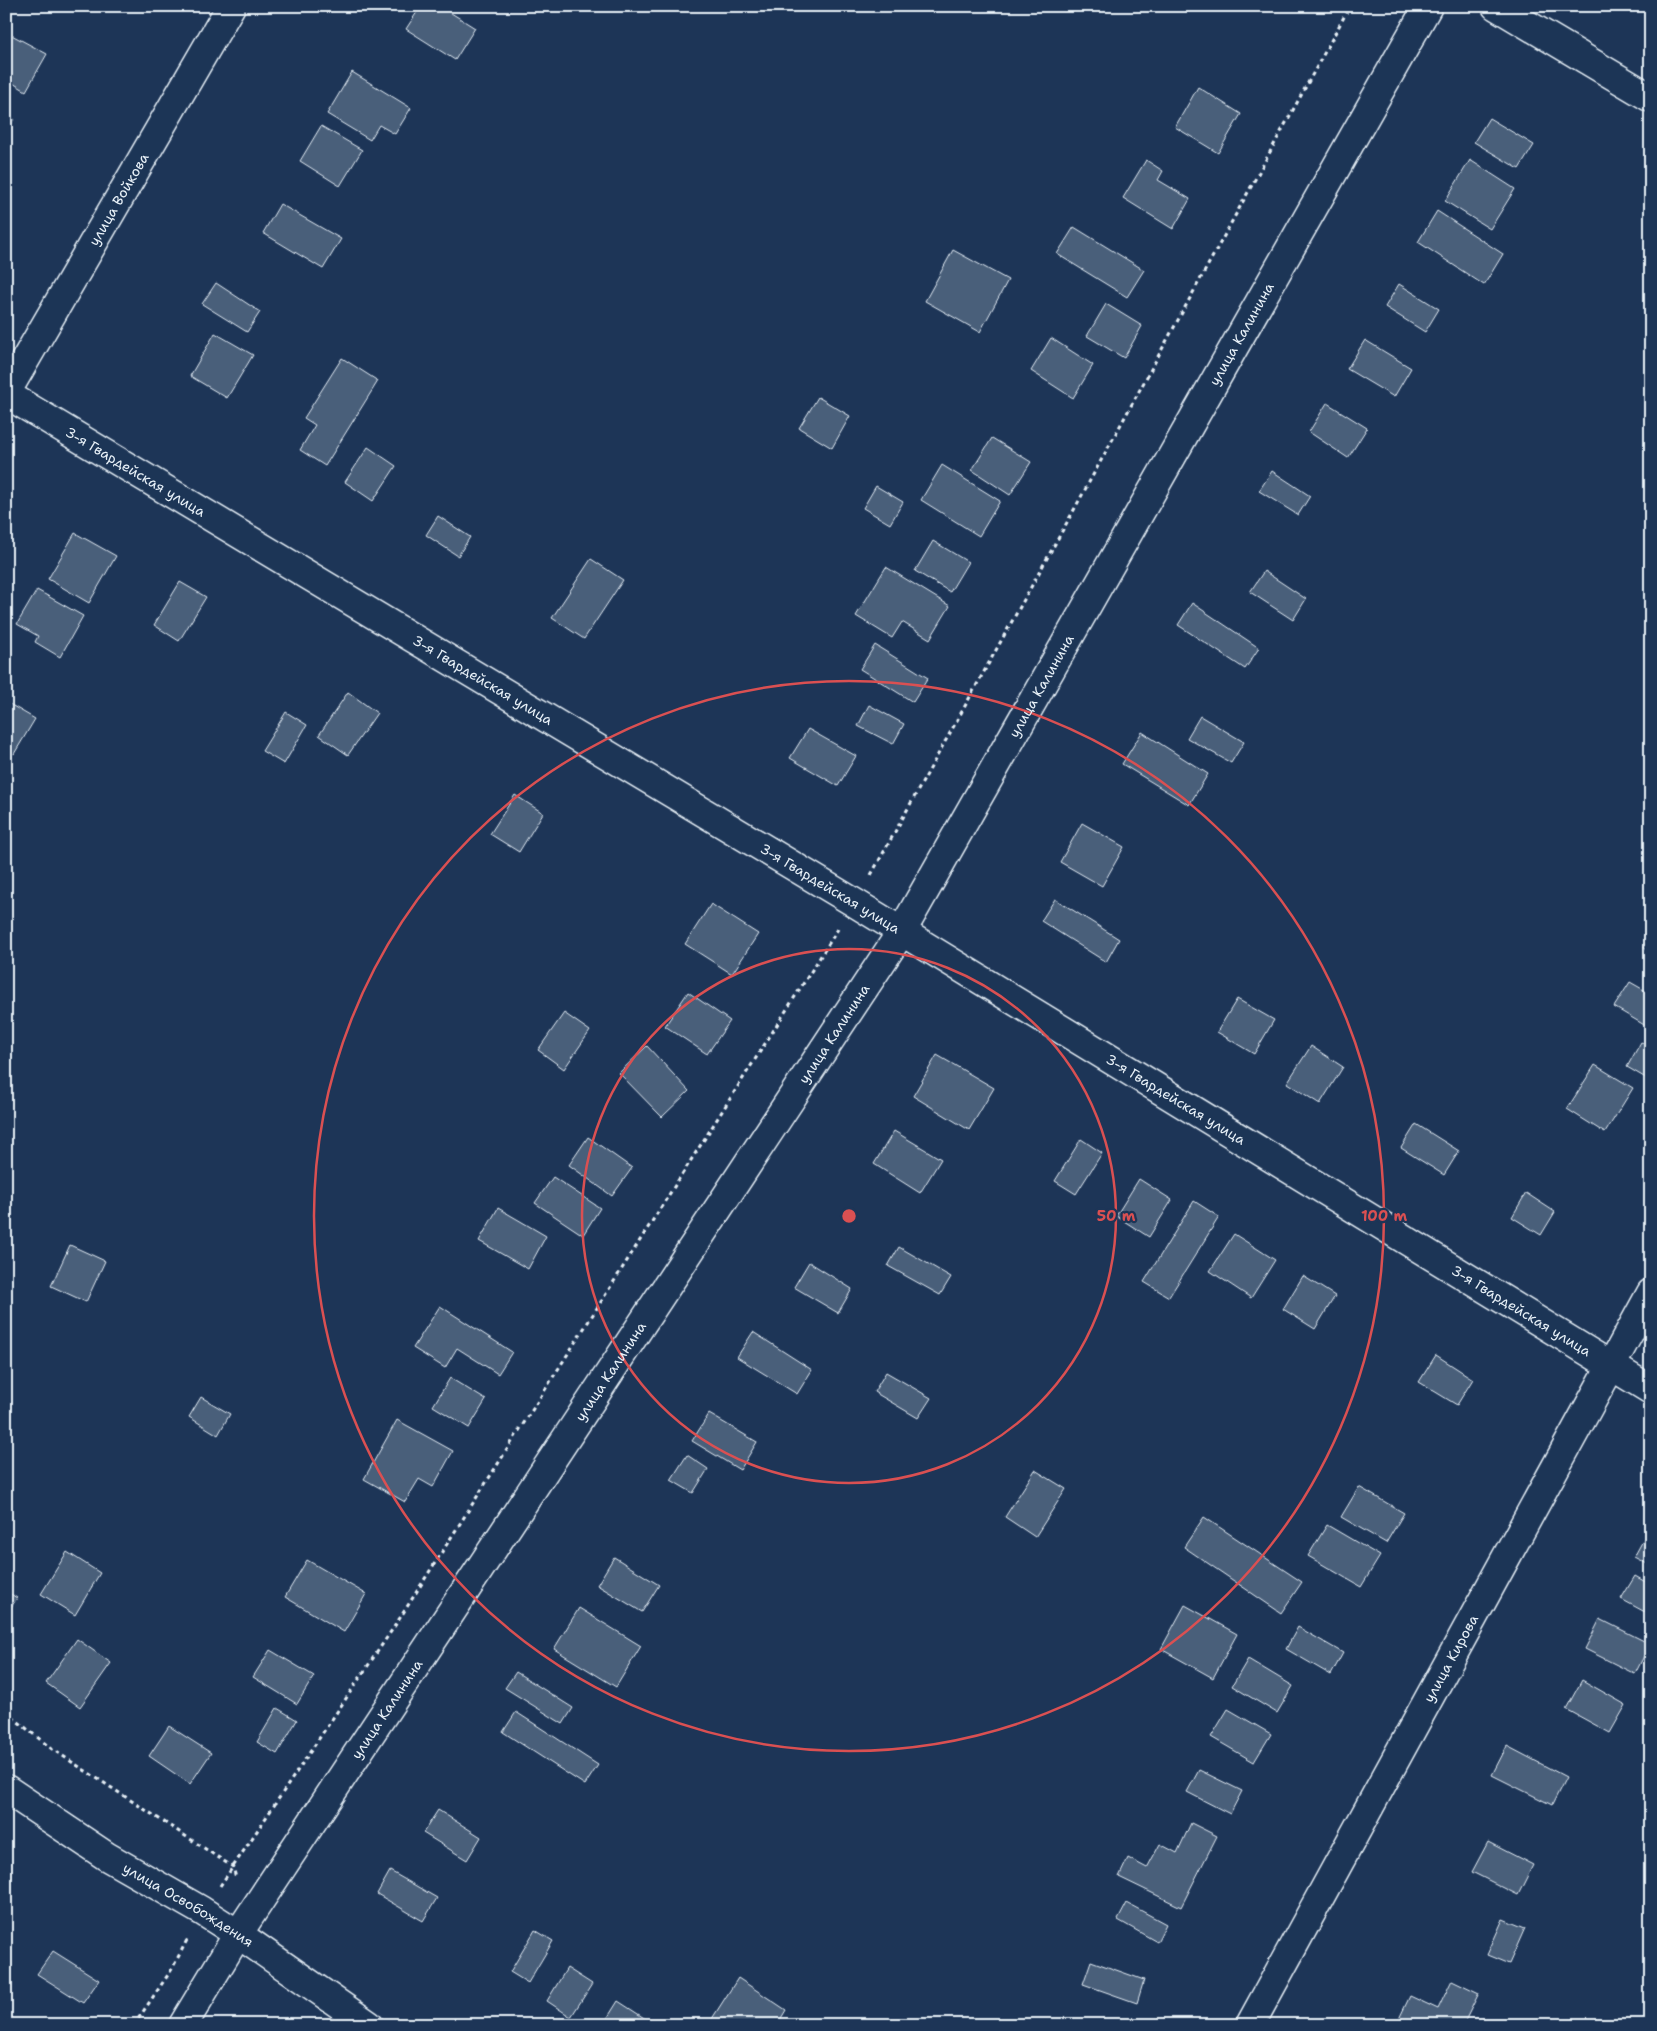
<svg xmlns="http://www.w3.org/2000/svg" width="1657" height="2031" viewBox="0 0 1657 2031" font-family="'Shantell Sans',sans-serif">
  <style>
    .building { fill: #495e7a; stroke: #e8f1f8 }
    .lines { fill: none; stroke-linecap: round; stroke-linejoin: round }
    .minor-casing { stroke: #e8f1f8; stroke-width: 31 }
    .tertiary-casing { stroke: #e8f1f8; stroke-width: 31 }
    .path { stroke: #e8f1f8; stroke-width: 3; stroke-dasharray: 4 4; stroke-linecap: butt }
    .minor { stroke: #1d3557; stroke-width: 28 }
    .tertiary { stroke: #1d3557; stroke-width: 28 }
    .ring { fill: none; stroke: #da5052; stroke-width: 2.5 }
    .labels { text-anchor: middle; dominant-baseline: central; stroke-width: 4.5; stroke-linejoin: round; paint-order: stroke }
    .street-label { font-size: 14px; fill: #e8f1f8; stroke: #1d3557 }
    .centre { fill: #da5052; stroke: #1d3557; stroke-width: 2.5 }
    .ring-label { font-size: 15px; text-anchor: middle; font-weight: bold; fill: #da5052; stroke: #1d3557; stroke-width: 4.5; stroke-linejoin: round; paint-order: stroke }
  </style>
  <rect width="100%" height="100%" fill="#1d3557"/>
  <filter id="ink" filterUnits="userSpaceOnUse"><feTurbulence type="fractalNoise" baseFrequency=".02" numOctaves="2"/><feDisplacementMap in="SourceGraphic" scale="10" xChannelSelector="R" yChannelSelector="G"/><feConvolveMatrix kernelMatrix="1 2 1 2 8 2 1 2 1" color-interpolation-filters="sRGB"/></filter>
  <g filter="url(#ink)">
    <g class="building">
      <path d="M421 6H440L475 28 455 60 406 29Z"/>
      <path d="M6 32 47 54 26 91 6 79Z"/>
      <path d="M352 72 411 108 395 134 379 125 370 140 327 114Z"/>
      <path d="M1198 87 1241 114 1218 153 1175 127Z"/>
      <path d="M6 114 14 119 6 132Z"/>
      <path d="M1489 118 1534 145 1519 169 1474 142Z"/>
      <path d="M321 126 362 150 340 186 300 161Z"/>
      <path d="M1146 160 1163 171 1158 180 1190 199 1173 229 1123 198Z"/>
      <path d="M1470 160 1515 189 1490 229 1445 201Z"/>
      <path d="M280 204 341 239 323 269 263 233Z"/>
      <path d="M1437 211 1503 254 1484 285 1418 242Z"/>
      <path d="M1074 227 1144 270 1127 297 1057 254Z"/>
      <path d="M953 250 1008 280 980 332 925 301Z"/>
      <path d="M216 283 260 312 247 332 202 304Z"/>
      <path d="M1399 284 1439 309 1425 332 1385 307Z"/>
      <path d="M1106 304 1142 326 1124 358 1087 336Z"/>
      <path d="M215 333 253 355 227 398 190 376Z"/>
      <path d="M1051 338 1093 365 1073 398 1031 371Z"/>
      <path d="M1365 340 1411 368 1394 397 1347 369Z"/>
      <path d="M342 358 378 381 325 466 300 450 315 425 304 418Z"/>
      <path d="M818 397 850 416 832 448 799 428Z"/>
      <path d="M1327 403 1367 428 1348 458 1309 432Z"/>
      <path d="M992 438 1031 462 1010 495 972 470Z"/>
      <path d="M368 447 396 466 373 501 345 482Z"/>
      <path d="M942 465 1000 501 979 536 921 500Z"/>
      <path d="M1272 471 1310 496 1298 515 1259 491Z"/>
      <path d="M876 486 903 502 890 524 863 508Z"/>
      <path d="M438 516 470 537 458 556 426 535Z"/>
      <path d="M75 533 116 556 89 603 48 579Z"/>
      <path d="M933 541 968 562 950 592 915 571Z"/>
      <path d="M591 559 623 580 584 639 552 618Z"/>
      <path d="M886 567 950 606 930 639 902 622 892 638 856 616Z"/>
      <path d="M1264 571 1306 599 1293 620 1250 592Z"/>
      <path d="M180 582 206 597 179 641 154 625Z"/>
      <path d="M37 590 83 616 60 657 35 642 38 636 17 624Z"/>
      <path d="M1192 603 1259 648 1245 669 1178 625Z"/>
      <path d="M875 645 928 678 913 702 860 669Z"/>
      <path d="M348 692 377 713 348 755 319 735Z"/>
      <path d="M6 702 35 719 14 754 6 749Z"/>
      <path d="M869 705 904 724 893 744 858 726Z"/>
      <path d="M286 712 307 725 284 764 262 751Z"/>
      <path d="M1200 716 1244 742 1231 763 1187 738Z"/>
      <path d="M808 729 856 756 838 786 790 758Z"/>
      <path d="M1142 732 1208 774 1189 805 1122 764Z"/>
      <path d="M515 795 543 813 519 852 490 834Z"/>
      <path d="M1082 823 1124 847 1102 886 1060 862Z"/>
      <path d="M1055 899 1119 939 1106 962 1041 921Z"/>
      <path d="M711 904 758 934 732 974 685 944Z"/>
      <path d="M1651 936V952L1644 948Z"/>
      <path d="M1630 982 1651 994V1029L1614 1007Z"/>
      <path d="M688 992 730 1021 707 1054 665 1026Z"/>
      <path d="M1237 999 1274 1020 1254 1054 1217 1032Z"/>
      <path d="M564 1013 590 1031 564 1069 538 1050Z"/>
      <path d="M1641 1042 1651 1047V1081L1627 1067Z"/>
      <path d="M647 1046 689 1091 662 1117 619 1073Z"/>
      <path d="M1311 1046 1343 1067 1320 1104 1287 1083Z"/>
      <path d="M937 1055 994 1088 969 1130 913 1096Z"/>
      <path d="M1595 1065 1633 1088 1605 1133 1567 1109Z"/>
      <path d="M1416 1124 1459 1151 1444 1175 1401 1148Z"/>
      <path d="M894 1131 941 1159 920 1193 874 1164Z"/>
      <path d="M588 1137 632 1168 612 1196 569 1165Z"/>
      <path d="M1081 1139 1102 1153 1076 1194 1055 1181Z"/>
      <path d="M553 1177 600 1208 583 1235 535 1203Z"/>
      <path d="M1139 1179 1172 1200 1149 1237 1116 1216Z"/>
      <path d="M1526 1193 1555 1212 1541 1235 1512 1217Z"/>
      <path d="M1194 1201 1219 1217 1169 1297 1144 1282Z"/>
      <path d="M498 1208 546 1236 528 1269 479 1241Z"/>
      <path d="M1234 1234 1275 1260 1251 1298 1210 1271Z"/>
      <path d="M70 1245 105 1261 86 1302 51 1286Z"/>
      <path d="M899 1247 951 1277 940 1295 888 1266Z"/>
      <path d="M809 1262 852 1289 838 1313 794 1287Z"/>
      <path d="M1303 1276 1335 1296 1315 1329 1283 1309Z"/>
      <path d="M440 1306 512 1352 498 1374 457 1348 445 1368 413 1348Z"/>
      <path d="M753 1332 812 1370 797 1394 737 1357Z"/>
      <path d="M1436 1355 1473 1379 1457 1405 1419 1382Z"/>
      <path d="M886 1372 931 1398 918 1418 874 1392Z"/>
      <path d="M450 1378 486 1400 469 1428 433 1406Z"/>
      <path d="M201 1397 230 1414 218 1435 189 1417Z"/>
      <path d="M709 1414 757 1442 740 1470 692 1441Z"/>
      <path d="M397 1420 453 1451 433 1487 419 1479 405 1502 364 1479Z"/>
      <path d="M687 1455 708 1469 693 1493 671 1480Z"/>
      <path d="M1035 1470 1066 1489 1035 1537 1005 1517Z"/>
      <path d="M1359 1487 1404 1513 1386 1543 1341 1517Z"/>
      <path d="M1204 1517 1302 1582 1281 1613 1184 1547Z"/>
      <path d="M1327 1525 1380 1556 1361 1587 1308 1556Z"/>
      <path d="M1651 1526V1566L1634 1557Z"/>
      <path d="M67 1552 100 1573 75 1615 41 1594Z"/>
      <path d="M614 1557 659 1585 642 1612 597 1585Z"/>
      <path d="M307 1560 366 1594 344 1632 285 1597Z"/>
      <path d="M1635 1576 1651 1585V1601L1645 1612 1621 1599Z"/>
      <path d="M6 1591 17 1598 6 1615Z"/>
      <path d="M1185 1605 1237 1634 1213 1678 1161 1649Z"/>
      <path d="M579 1608 641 1646 616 1687 554 1649Z"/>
      <path d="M1600 1619 1650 1644 1635 1674 1585 1649Z"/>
      <path d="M1298 1627 1343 1653 1331 1675 1286 1649Z"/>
      <path d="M77 1639 111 1663 80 1707 46 1683Z"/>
      <path d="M270 1650 314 1676 297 1704 253 1677Z"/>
      <path d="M1248 1659 1293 1686 1277 1713 1232 1686Z"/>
      <path d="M516 1672 573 1708 563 1724 505 1688Z"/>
      <path d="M1582 1680 1626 1705 1610 1733 1566 1709Z"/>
      <path d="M277 1708 297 1720 277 1754 257 1742Z"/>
      <path d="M1228 1709 1271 1734 1254 1762 1211 1737Z"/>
      <path d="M516 1712 598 1765 585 1785 503 1732Z"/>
      <path d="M169 1726 211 1753 190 1784 149 1756Z"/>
      <path d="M1507 1746 1566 1777 1552 1805 1492 1775Z"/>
      <path d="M1199 1770 1242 1791 1230 1814 1187 1792Z"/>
      <path d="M438 1810 481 1837 467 1860 423 1833Z"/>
      <path d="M1191 1823 1217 1836 1181 1907 1119 1877 1128 1858 1147 1868 1160 1844 1177 1853Z"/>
      <path d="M1488 1842 1533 1865 1518 1895 1472 1872Z"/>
      <path d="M390 1871 437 1898 423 1921 377 1894Z"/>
      <path d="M1127 1903 1166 1924 1157 1942 1118 1920Z"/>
      <path d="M1503 1919 1525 1928 1509 1964 1487 1955Z"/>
      <path d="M535 1930 553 1941 528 1983 510 1972Z"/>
      <path d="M53 1951 99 1980 83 2003 37 1974Z"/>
      <path d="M1091 1961 1144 1980 1137 2003 1083 1984Z"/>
      <path d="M567 1968 592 1984 571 2017 547 2001Z"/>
      <path d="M738 1978 786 2010 777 2025H708Z"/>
      <path d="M1452 1980 1479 1993 1463 2025H1396L1410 1996 1438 2009Z"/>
      <path d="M618 2001 655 2025H603Z"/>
    </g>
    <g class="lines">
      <g class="minor-casing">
        <g id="minor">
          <path d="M1496 6 1651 98"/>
          <path id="s1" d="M6 393 231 6"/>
          <path id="s2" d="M6 394 855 903 1651 1390"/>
          <path id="s3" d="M6 1789 106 1856 202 1911 238 1934 369 2025"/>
          <path id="s4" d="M1250 2025 1651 1293"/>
        </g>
      </g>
      <g class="tertiary-casing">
        <g id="tertiary">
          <path id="s5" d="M183 2025 238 1934 902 931 1428 6"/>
        </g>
      </g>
      <g class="path">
        <path d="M871 875 1075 508 1350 6"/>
        <path d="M6 1712 52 1749 233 1867 236 1878"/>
        <path d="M220 1886 398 1621 838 929"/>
        <path d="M134 2025 172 1969 187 1940"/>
      </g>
      <use href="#minor" class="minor"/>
      <use href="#tertiary" class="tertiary"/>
    </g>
  </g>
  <g class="ring">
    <circle cx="849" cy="1216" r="267"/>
    <circle cx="849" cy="1216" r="535"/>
  </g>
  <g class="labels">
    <g class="street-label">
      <text stroke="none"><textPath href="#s1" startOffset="224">улица Войкова</textPath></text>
      <text stroke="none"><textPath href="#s5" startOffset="1996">улица Калинина</textPath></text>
      <text stroke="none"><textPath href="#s2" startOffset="151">3-я Гвардейская улица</textPath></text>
      <text stroke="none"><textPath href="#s2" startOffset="556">3-я Гвардейская улица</textPath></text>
      <text stroke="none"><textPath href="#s5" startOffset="1591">улица Калинина</textPath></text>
      <text stroke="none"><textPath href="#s2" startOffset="961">3-я Гвардейская улица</textPath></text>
      <text stroke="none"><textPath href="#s5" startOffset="1186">улица Калинина</textPath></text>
      <text stroke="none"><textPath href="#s2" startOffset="1366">3-я Гвардейская улица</textPath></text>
      <text stroke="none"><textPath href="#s2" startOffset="1771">3-я Гвардейская улица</textPath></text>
      <text stroke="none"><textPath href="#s5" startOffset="781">улица Калинина</textPath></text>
      <text stroke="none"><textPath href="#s4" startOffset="418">улица Кирова</textPath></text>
      <text stroke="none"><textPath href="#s5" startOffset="376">улица Калинина</textPath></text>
      <text stroke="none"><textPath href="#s3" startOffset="216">улица Освобождения</textPath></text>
    </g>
  </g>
  <circle cx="849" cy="1216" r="8" class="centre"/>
  <g class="ring-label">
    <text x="1116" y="1221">50 m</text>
    <text x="1384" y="1221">100 m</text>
  </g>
  <rect width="1657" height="2031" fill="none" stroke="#1d3557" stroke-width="25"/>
  <rect x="12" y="12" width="1632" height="2006" fill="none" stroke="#e8f1f8" stroke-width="2" filter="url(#ink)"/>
</svg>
